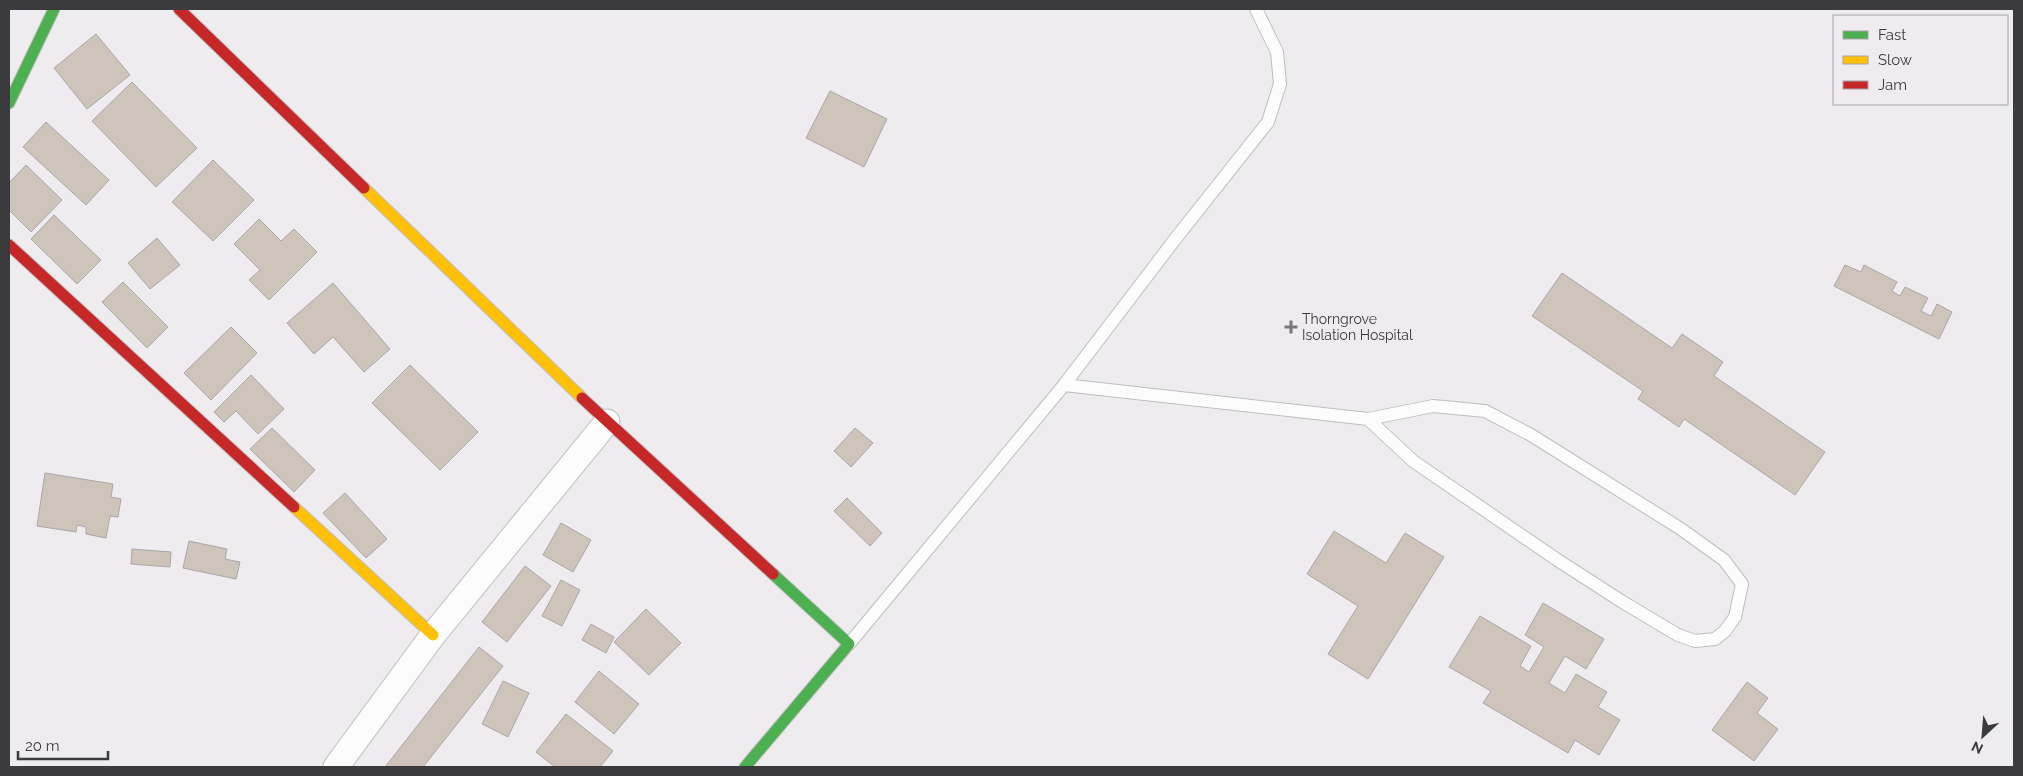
<svg xmlns="http://www.w3.org/2000/svg" width="2023" height="776" viewBox="0 0 2023 776" font-family="Raleway,sans-serif">
  <style>
    .building { fill: #cec4b9; stroke: #a9a7a8 }
    .lines { fill: none; stroke-linecap: round; stroke-linejoin: round }
    .lane-casing { stroke: #bfbdbf; stroke-width: 14 }
    .street-casing { stroke: #bfbdbf; stroke-width: 27 }
    .fast-casing { stroke: #bfbdbf; stroke-width: 13 }
    .slow-casing { stroke: #bfbdbf; stroke-width: 13 }
    .jam-casing { stroke: #bfbdbf; stroke-width: 13 }
    .lane { stroke: #fcfcfd; stroke-width: 12 }
    .street { stroke: #fcfcfd; stroke-width: 25 }
    .fast { stroke: #4caf50; stroke-width: 11 }
    .slow { stroke: #ffc107; stroke-width: 11 }
    .jam { stroke: #c62828; stroke-width: 11 }
    .poi-dot { fill: #7a787b; stroke: #efebf0; stroke-width: 2 }
    .labels { text-anchor: middle; dominant-baseline: central; stroke-width: 5; stroke-linejoin: round; paint-order: stroke }
    .poi-label { font-size: 14px; fill: #3b3a3c; stroke: #efebf0; text-anchor: start }
  </style>
  <rect width="100%" height="100%" fill="#eeecef"/>
  <g class="building">
    <path d="M96 34 130 75 87 109 54 68Z"/>
    <path d="M132 82 197 148 156 187 92 121Z"/>
    <path d="M830 91 887 119 864 167 806 138Z"/>
    <path d="M46 122 109 180 86 205 23 147Z"/>
    <path d="M213 160 254 200 213 241 172 202Z"/>
    <path d="M26 165 62 200 31 232 9 210V183Z"/>
    <path d="M54 215 101 260 77 284 31 239Z"/>
    <path d="M259 219 281 241 294 229 317 252 269 300 249 280 260 270 234 244Z"/>
    <path d="M157 238 180 265 150 289 128 263Z"/>
    <path d="M1845 265 1861 272 1864 265 1897 282 1892 291 1900 296 1905 287 1928 298 1921 311 1931 316 1937 304 1952 312 1939 339 1834 286Z"/>
    <path d="M1562 273 1672 348 1682 334 1723 362 1714 376 1825 452 1795 495 1684 419 1679 427 1638 399 1643 391 1532 316Z"/>
    <path d="M123 282 168 327 147 348 102 302Z"/>
    <path d="M333 283 390 349 364 372 333 337 314 354 287 323Z"/>
    <path d="M231 327 257 353 211 400 184 373Z"/>
    <path d="M410 365 478 432 440 470 372 403Z"/>
    <path d="M251 375 284 409 258 434 236 411 224 422 214 412Z"/>
    <path d="M272 428 315 470 294 492 250 449Z"/>
    <path d="M855 428 873 443 851 467 834 451Z"/>
    <path d="M45 473 113 484 111 497 121 499 118 517 110 516 106 538 86 534V527L77 525 76 532 37 526Z"/>
    <path d="M345 493 387 539 366 558 323 513Z"/>
    <path d="M847 498 882 533 870 546 834 511Z"/>
    <path d="M561 523 591 540 573 572 543 555Z"/>
    <path d="M1334 531 1386 563 1405 533 1444 557 1368 679 1328 654 1358 606 1307 574Z"/>
    <path d="M189 541 227 549 225 559 240 562 236 579 183 568Z"/>
    <path d="M132 549 171 552 170 567 131 564Z"/>
    <path d="M525 566 551 586 507 642 482 622Z"/>
    <path d="M561 580 580 590 562 626 542 616Z"/>
    <path d="M1543 603 1604 639 1586 669 1565 656 1549 683 1565 693 1576 674 1607 692 1598 707 1620 720 1599 755 1575 740 1568 753 1483 703 1491 691 1449 667 1480 616 1531 646 1520 666 1529 672 1544 647 1525 635Z"/>
    <path d="M646 609 681 643 649 675 614 642Z"/>
    <path d="M591 624 614 637 606 653 582 640Z"/>
    <path d="M479 647 503 666 423 767H385Z"/>
    <path d="M599 671 639 704 614 734 575 702Z"/>
    <path d="M503 681 529 693 508 737 482 724Z"/>
    <path d="M1747 682 1768 698 1757 713 1778 729 1754 761 1712 730Z"/>
    <path d="M566 714 613 751 600 767H555L536 752Z"/>
  </g>
  <g class="lines">
    <g class="lane-casing">
      <g id="lane">
        <path d="M1064 385 1368 419 1413 461 1556 559 1621 601 1678 635 1695 641 1715 639 1725 631 1735 617 1742 584 1724 560 1681 529 1531 435 1485 411 1433 406 1368 419"/>
        <path d="M849 644 1064 385 1176 238 1268 122 1280 84 1277 52 1256 9"/>
      </g>
    </g>
    <g class="street-casing">
      <path id="street" d="M336 767 433 635 607 422"/>
    </g>
    <g class="fast-casing">
      <g id="fast">
        <path d="M9 103 54 9"/>
        <path d="M745 767 849 644 773 574"/>
      </g>
    </g>
    <g class="slow-casing">
      <g id="slow">
        <path d="M364 188 582 398"/>
        <path d="M294 507 433 635"/>
      </g>
    </g>
    <g class="jam-casing">
      <g id="jam">
        <path d="M179 9 364 188"/>
        <path d="M9 245 294 507"/>
        <path d="M582 398 773 574"/>
      </g>
    </g>
    <use href="#lane" class="lane"/>
    <use href="#street" class="street"/>
    <use href="#fast" class="fast"/>
    <use href="#slow" class="slow"/>
    <use href="#jam" class="jam"/>
  </g>
  <path class="poi-dot" d="M1288.5 319.5h5v5h5v5h-5v5h-5v-5h-5v-5h5z"/>
  <g class="labels">
    <g class="poi-label">
      <text x="1302" y="319">Thorngrove<tspan x="1302" dy="16">Isolation Hospital</tspan></text>
    </g>
  </g>
  <rect width="2023" height="776" fill="none" stroke="#3b3a3c" stroke-width="20"/>
  <rect x="1833" y="15" width="175" height="90" fill="#efebf0" stroke="#a7a4a8"/>
  <rect x="1843" y="31" width="25" height="8" fill="#4caf50" stroke="#a7a4a8"/>
  <text x="1878" y="40" font-size="15" fill="#3b3a3c">Fast</text>
  <rect x="1843" y="56" width="25" height="8" fill="#ffc107" stroke="#a7a4a8"/>
  <text x="1878" y="65" font-size="15" fill="#3b3a3c">Slow</text>
  <rect x="1843" y="81" width="25" height="8" fill="#c62828" stroke="#a7a4a8"/>
  <text x="1878" y="90" font-size="15" fill="#3b3a3c">Jam</text>
  <g transform="translate(1983 736) rotate(206)" stroke="#efebf0" stroke-width="4" paint-order="stroke">
  <path d="M0-4L9 19L0 12L-9 19Z" fill="#3b3a3c"/>
  <text y="-8" font-size="14" font-weight="bold" text-anchor="middle" fill="#3b3a3c">N</text>
  </g>
  <path d="M18 751v8h90v-8" fill="none" stroke="#3b3a3c" stroke-width="2.5"/>
  <text x="25" y="751" font-size="15" fill="#3b3a3c" stroke="#efebf0" stroke-width="4" paint-order="stroke">20 m</text>
</svg>
